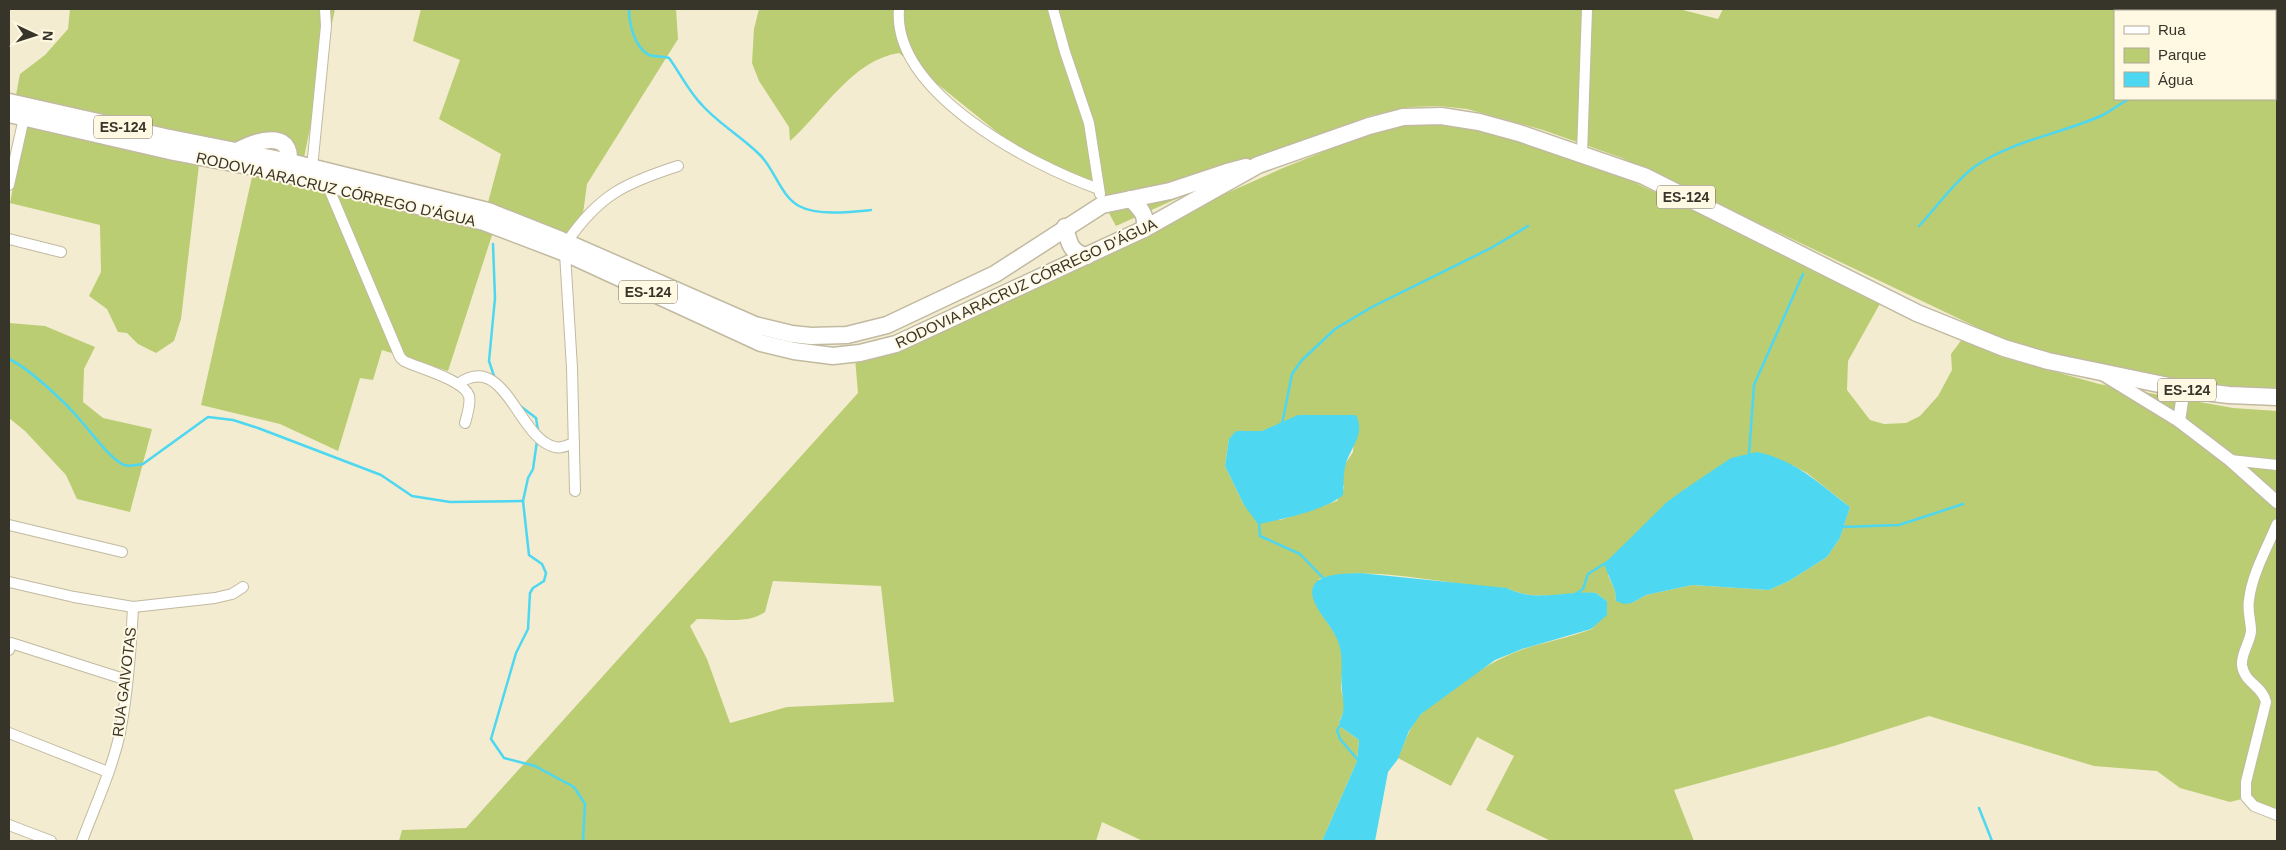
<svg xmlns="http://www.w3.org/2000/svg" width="2286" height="850" viewBox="0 0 2286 850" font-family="Helvetica,sans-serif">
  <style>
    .green { fill: #bacd72; fill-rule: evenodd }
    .water { fill: #4dd7f1 }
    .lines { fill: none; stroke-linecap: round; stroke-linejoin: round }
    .stream { stroke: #4dd7f1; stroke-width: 2.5 }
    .minor-casing { stroke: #c1baa0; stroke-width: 12 }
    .tertiary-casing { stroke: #c1baa0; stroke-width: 15 }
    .primary-casing { stroke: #c1baa0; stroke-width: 19 }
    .minor { stroke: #fff; stroke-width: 10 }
    .tertiary { stroke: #fff; stroke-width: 12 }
    .primary { stroke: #fff; stroke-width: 16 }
    .labels { text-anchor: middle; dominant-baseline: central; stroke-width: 4; stroke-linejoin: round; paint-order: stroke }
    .shield { fill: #fff9e3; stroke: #736f62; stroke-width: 1 }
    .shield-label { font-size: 14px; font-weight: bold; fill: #37342a }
    .street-label { font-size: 15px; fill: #37342a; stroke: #fff9e3 }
  </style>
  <rect width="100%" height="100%" fill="#f3ecd1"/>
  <g class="green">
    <path d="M70 9H335L303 162 16 95 20 74 45 55 68 29Z"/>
    <path d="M421 9H676L678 39 587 184 582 221 574 235 487 206 501 154 439 119 460 60 413 41Z"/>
    <path d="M759 9H1679L1718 19 1723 9H2277V395L2252 394 2103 368 2008 342 1622 158 1543 130 1467 109 1439 106 1410 107 1369 116 1305 141 1116 226 1103 202 1097 195 1034 162 899 53C852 60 822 113 790 141L789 127 759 81 752 63 754 29ZM2115 11H2275V99H2115Z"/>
    <path d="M27 114 200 156 181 319 174 341 156 353 138 344 127 333 118 332 107 309 89 296 101 272 100 225 10 203Z"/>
    <path d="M1412 124H1451L1521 140 1621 176 1882 300 1848 361 1847 390 1870 420 1884 424 1906 423 1920 416 1938 396 1952 370 1951 354 1963 338 2002 357 2099 384 2233 408 2277 411V810L2246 798 2230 802 2180 788 2157 771 2094 766 1929 716 1834 746 1674 790 1694 841H1551L1486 810 1514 756 1477 737 1451 786 1398 758C1405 743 1409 727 1421 714 1441 693 1494 659 1521 650 1544 642 1568 638 1592 629L1607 601 1596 593C1566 591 1536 603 1507 588 1452 587 1370 563 1319 579L1325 619 1337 637 1343 657 1341 688 1345 708 1339 722 1341 727 1359 740 1357 761 1322 841H1143L1102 822 1096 841H399L402 830 466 828 858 393 855 358 1283 168 1373 132ZM1308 415H1356L1353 452 1345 464 1342 480 1344 488 1337 501 1280 520 1244 505 1225 466 1229 439 1242 431H1262ZM1792 465 1807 473 1850 507 1840 538 1827 557 1789 581 1769 590 1692 585 1646 595 1632 603 1616 601 1615 591 1608 575ZM773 581 881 586 894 702 787 707 730 723 707 659 690 626 697 619C720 618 745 625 765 612Z"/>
    <path d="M254 168 495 226 448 371 382 350 373 380 360 378 338 451 280 424 201 405Z"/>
    <path d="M9 323 45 326 95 347 84 369 83 402 103 418 152 429 130 512 77 499 66 475 25 431 9 418Z"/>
  </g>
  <g class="water">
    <path d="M1298 415H1356C1366 436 1349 448 1345 467 1343 477 1344 485 1343 495 1328 509 1281 520 1258 524L1244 505 1225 466 1229 439 1236 431H1262Z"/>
    <path d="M1757 452C1796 460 1819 484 1850 507L1840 538 1827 557 1789 581 1769 590 1692 585 1646 595 1632 603 1624 604 1616 601 1615 591 1604 564 1667 502 1682 491 1731 458Z"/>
    <path d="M1360 573 1507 588C1536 603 1566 590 1596 593L1607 601V615L1591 629 1522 649 1495 660 1421 714 1409 731 1398 759 1388 772 1375 841H1322L1357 761 1359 740 1341 727 1339 722C1346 710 1343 703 1342 690 1340 671 1345 655 1336 637 1330 624 1319 614 1314 601 1303 572 1344 574 1360 573Z"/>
  </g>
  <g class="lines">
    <g class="stream">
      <path d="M629 9C629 23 634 47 649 55 655 57 663 56 669 58 680 73 689 92 702 105 719 124 742 137 760 155 775 170 780 195 799 206 817 216 852 212 871 210"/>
      <path d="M2221 11 2223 9"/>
      <path d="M1919 226C1937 207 1953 183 1974 167 2013 140 2061 134 2103 115 2112 110 2120 104 2129 99"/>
      <path d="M493 244 495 298 489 361 495 379"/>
      <path d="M9 359C30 369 66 403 81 421 92 433 110 459 124 465 130 467 137 465 143 464L208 417 233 420 258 428 381 475 412 496 450 502 523 501"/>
      <path d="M519 405 536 418 538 430"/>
      <path d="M1282 424 1292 374 1302 360 1335 329 1372 307 1491 248 1528 226"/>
      <path d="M537 441 533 469 528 478 523 501 529 555 542 564 546 573 544 581 533 588 530 593 528 629 516 653 491 739 504 758 535 766 574 787 585 804 583 841"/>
      <path d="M1749 454 1754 385 1803 274"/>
      <path d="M1259 521 1260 536 1300 554 1325 580"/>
      <path d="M1842 527 1899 525 1963 504"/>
      <path d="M1574 595 1583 589 1588 574 1607 562"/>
      <path d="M1341 725 1337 730 1340 739 1358 760"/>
      <path d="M1979 808 1992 841"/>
    </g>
    <g class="minor-casing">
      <g id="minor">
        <path d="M899 9C892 93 1033 166 1099 189"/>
        <path d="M1053 9 1065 52 1089 123 1100 194"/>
        <path d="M1582 154 1587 9"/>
        <path d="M312 168 326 26 325 9"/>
        <path d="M327 184 400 357 404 361C419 368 464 380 469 396 471 404 467 415 465 423"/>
        <path d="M9 185 24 118"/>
        <path d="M9 239 61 252"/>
        <path d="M567 242C599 195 625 183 678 166"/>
        <path d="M565 253 572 368 575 491"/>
        <path d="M458 384C505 350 518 439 555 447 562 449 568 445 574 443"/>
        <path d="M2230 460 2277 465"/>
        <path d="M2277 524C2267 548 2252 574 2249 600 2247 611 2251 621 2251 631 2250 643 2241 653 2242 665 2244 683 2263 686 2266 702L2246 782V797L2254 806 2277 815"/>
        <path d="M9 525 122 552"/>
        <path d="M9 582 74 597 133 607 215 598 232 594 243 587"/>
        <path d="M9 650 11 643 127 680"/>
        <path d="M9 733 108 772"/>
        <path d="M9 825 51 841"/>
        <path d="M82 841C95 806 112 770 120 733 128 691 131 649 133 607"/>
      </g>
    </g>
    <g class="tertiary-casing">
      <g id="tertiary">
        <path d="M2104 375 2179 421 2230 460 2277 502"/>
        <path d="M2179 421 2182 401 2188 390"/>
      </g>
    </g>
    <g class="primary-casing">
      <g id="primary">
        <path d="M9 102 165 137 290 162 488 211 561 240 755 325 792 334 811 336 847 335 887 325 995 274 1102 205 1170 191 1227 172 1246 167"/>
        <path d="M9 114 174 152 260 168 484 222 568 254 761 343 794 351 833 356 860 353 896 344 1144 229 1258 165 1369 126 1403 117 1441 116 1479 122 1519 133 1644 176 1917 313 2004 348 2048 361 2188 390 2229 395 2277 397"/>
        <path d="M237 151C261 138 298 129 287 171"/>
        <path d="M1131 199C1140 208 1148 216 1144 229"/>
        <path d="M1065 227C1069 242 1070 253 1087 256"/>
      </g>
    </g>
    <use href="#minor" class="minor"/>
    <use href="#tertiary" class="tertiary"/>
    <use href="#primary" class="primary"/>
  </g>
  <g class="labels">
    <g class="shield">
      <rect x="94" y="115.5" width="58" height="23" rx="4"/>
      <rect x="1657" y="185.5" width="58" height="23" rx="4"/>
      <rect x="619" y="280.5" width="58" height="23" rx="4"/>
      <rect x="2158" y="378.5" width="58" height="23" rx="4"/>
    </g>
    <g class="shield-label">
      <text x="123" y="127">ES-124</text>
      <text x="1686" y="197">ES-124</text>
      <text x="648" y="292">ES-124</text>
      <text x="2187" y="390">ES-124</text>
    </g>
    <g class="street-label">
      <text transform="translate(336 189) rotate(13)">RODOVIA ARACRUZ CÓRREGO D'ÁGUA</text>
      <text transform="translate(1026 283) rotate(-25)">RODOVIA ARACRUZ CÓRREGO D'ÁGUA</text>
      <text transform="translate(124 682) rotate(-83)">RUA GAIVOTAS</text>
    </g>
  </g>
  <rect width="2286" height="850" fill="none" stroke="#37342a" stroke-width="20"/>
  <rect x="2114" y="10" width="162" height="90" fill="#fff9e3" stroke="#afaa99"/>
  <rect x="2124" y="26" width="25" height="8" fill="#ffffff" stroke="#afaa99"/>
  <text x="2158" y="35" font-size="15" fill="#37342a">Rua</text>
  <rect x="2124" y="48" width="25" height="15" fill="#bacd72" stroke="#afaa99"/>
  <text x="2158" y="60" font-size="15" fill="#37342a">Parque</text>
  <rect x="2124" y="72" width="25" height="15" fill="#4dd7f1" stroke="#afaa99"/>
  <text x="2158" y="85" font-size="15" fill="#37342a">Água</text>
  <g transform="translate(35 35) rotate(94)" stroke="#fff9e3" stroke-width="4" paint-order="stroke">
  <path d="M0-4L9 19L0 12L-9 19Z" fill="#37342a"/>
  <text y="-8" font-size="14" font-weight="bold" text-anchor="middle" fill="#37342a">N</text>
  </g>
</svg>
